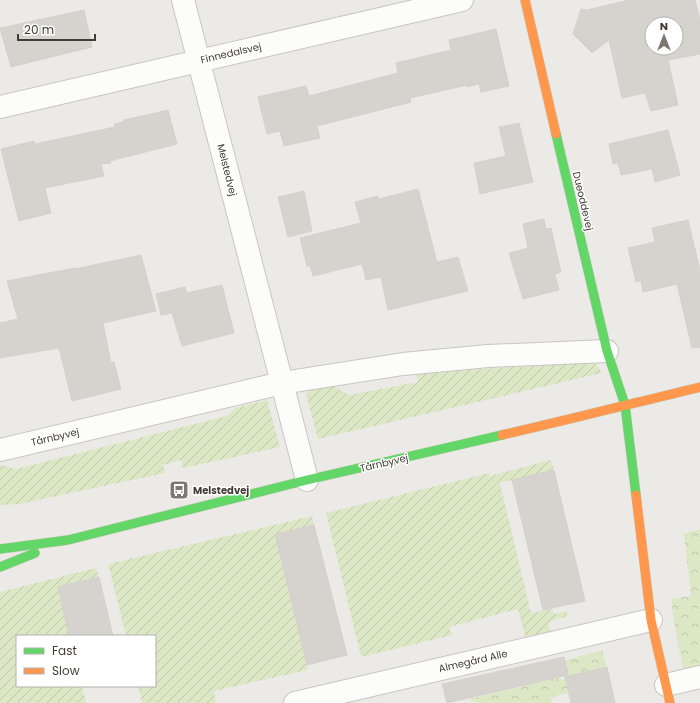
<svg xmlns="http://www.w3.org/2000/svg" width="700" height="703" viewBox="0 0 700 703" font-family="Poppins,sans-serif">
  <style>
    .park { fill: url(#park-crowns) }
    .garden { fill: url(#garden-furrows) }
    .building { fill: #d6d3ce; stroke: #d5d1cc; fill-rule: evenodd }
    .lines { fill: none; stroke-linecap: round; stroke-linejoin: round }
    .street-casing { stroke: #c9c6c2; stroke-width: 24 }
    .fast-casing { stroke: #ccc7bd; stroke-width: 10 }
    .slow-casing { stroke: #ccc7bd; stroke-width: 10 }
    .street { stroke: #fcfcfb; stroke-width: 22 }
    .fast { stroke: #63d668; stroke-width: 9 }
    .slow { stroke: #ff974d; stroke-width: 9 }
    .labels { text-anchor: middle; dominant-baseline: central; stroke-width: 3; stroke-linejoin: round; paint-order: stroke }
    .street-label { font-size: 10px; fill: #423b33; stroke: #fff }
    .poi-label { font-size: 10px; font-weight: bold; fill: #423b33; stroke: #fff; text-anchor: start }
  </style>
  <defs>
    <pattern id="park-crowns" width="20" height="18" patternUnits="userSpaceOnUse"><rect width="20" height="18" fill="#dce7c6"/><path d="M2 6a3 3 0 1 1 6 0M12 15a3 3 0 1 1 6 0" fill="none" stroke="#bec7ab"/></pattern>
    <pattern id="garden-furrows" width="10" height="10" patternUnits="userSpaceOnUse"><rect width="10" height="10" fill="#dce7c6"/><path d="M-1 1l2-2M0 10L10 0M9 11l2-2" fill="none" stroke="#bec7ab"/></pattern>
  </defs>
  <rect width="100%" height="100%" fill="#eceae6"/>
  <g class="park">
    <path d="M700 529V670L684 673 676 634 671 599 691 596 684 534Z"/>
    <path d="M602 650 607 667 569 693 551 697 552 703H477L469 699 558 678 564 680 559 662Z"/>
  </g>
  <g class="garden">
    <path d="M594 362 602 373 318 439 306 394 315 387 332 385 349 395 418 382 416 373Z"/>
    <path d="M267 400 280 447 183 468 181 460 163 465 165 473 19 504 0 505V465L16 469 227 416 235 408Z"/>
    <path d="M551 460 554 470 500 483 531 613 552 609 554 614 566 611 568 616 548 622 551 637 527 643 518 609 449 627 452 635 361 657 326 513 489 473 490 476Z"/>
    <path d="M312 516 314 525 276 535 308 670 214 691 216 703H142L138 686H155V636H126L108 564Z"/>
    <path d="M96 568 99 577 58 587 69 636H17V686H61V687L65 686H82L86 703H0V592Z"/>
  </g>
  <g class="building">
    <path d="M629 0H695L700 20V54L668 60 678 105 651 111 645 93 622 98 609 40 592 53 573 34 581 9 587 10ZM652 24H676V48H652Z"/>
    <path d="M84 10 92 47 11 67 0 28Z"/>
    <path d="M496 29 509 86 481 92 479 84 467 87V85L410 98 411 102 317 126 320 138 284 146 280 131 267 134 258 97 306 86 309 96 398 73 396 63 451 50 449 40Z"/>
    <path d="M168 110 177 144 110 161 111 163 101 164 104 176 45 188 51 213 19 221 1 149 34 141 35 144 115 127 114 124 124 122V120Z"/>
    <path d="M519 123 533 182 480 194 474 163 506 156 499 127Z"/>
    <path d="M668 130 680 175 655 182 652 169 621 175 618 163 613 164 609 144Z"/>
    <path d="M418 189 437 262 458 257 468 291 388 310 381 277 366 280 362 264 313 276 310 266H307L300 238 361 223 355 202 378 196 379 199Z"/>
    <path d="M304 191 312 231 288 237 278 197Z"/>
    <path d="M544 219 546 229 551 228 561 272 555 274 559 290 523 299 509 253 528 248 523 224Z"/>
    <path d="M688 220 700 270V347L692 348 677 284 643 292 641 281 636 282 628 248 655 242 652 228Z"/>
    <path d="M141 255 156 311 103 323 111 363 114 362 121 389 72 401 59 348 0 358V323L18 319 7 281 75 268V269Z"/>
    <path d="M222 285 234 333 182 346 172 313 161 315 156 294 185 287 187 293Z"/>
    <path d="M554 470 585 601 543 610 512 480Z"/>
    <path d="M314 525 347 655 307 665 275 534Z"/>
    <path d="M99 577 113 636H69L58 587Z"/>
    <path d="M564 657 568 675 447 703 442 684Z"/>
    <path d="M607 667 615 703H571L565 677Z"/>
  </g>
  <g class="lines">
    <g class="street-casing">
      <g id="street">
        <path d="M183 0 307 480"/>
        <path d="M0 107 462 0"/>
        <path d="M0 450 282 383 403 364 488 356 607 351"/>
        <path d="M666 685 700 677"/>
        <path d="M295 703 651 620"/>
      </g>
    </g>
    <g class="fast-casing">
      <g id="fast">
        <path d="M556 134 607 351 625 405 636 495"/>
        <path d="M0 549 68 540 307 480 502 435"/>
        <path d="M0 567 35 553"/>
      </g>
    </g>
    <g class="slow-casing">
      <g id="slow">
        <path d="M525 0 556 134"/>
        <path d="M502 435C568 420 634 403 700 387"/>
        <path d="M636 495 651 620 670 703"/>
      </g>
    </g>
    <use href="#street" class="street"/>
    <use href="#fast" class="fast"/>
    <use href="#slow" class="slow"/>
  </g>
  <defs>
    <g id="bus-square" transform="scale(1)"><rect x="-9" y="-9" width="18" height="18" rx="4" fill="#7e7872" stroke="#fff"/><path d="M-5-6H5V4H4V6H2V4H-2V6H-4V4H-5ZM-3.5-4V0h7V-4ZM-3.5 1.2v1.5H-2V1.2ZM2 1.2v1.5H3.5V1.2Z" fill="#fff"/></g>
  </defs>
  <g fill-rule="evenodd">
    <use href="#bus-square" x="179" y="490"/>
  </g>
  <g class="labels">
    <g class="street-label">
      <text transform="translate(231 53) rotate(-13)">Finnedalsvej</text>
      <text transform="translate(227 170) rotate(76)">Melstedvej</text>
      <text transform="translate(583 201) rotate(77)">Dueoddevej</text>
      <text transform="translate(55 437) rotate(-13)">Tårnbyvej</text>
      <text transform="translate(384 463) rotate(-13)">Tårnbyvej</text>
      <text transform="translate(473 661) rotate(-13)">Almegård Alle</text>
    </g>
    <g class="poi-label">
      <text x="193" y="490">Melstedvej</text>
    </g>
  </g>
  <rect x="16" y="635" width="140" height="52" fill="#ffffff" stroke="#b3b1ad"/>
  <rect x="24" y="648" width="20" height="6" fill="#63d668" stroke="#b3b1ad"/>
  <text x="52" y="655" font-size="12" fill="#423b33">Fast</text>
  <rect x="24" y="668" width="20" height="6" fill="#ff974d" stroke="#b3b1ad"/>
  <text x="52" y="675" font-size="12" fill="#423b33">Slow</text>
  <g transform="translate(664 36)"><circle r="19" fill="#ffffff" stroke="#b3b1ad"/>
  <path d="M0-3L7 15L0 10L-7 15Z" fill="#7e7872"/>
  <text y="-6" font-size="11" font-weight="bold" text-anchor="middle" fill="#423b33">N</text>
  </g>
  <path d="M18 34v6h77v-6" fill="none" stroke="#423b33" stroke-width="2"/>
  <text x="24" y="34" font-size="12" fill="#423b33" stroke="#ffffff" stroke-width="3" paint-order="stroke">20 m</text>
</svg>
